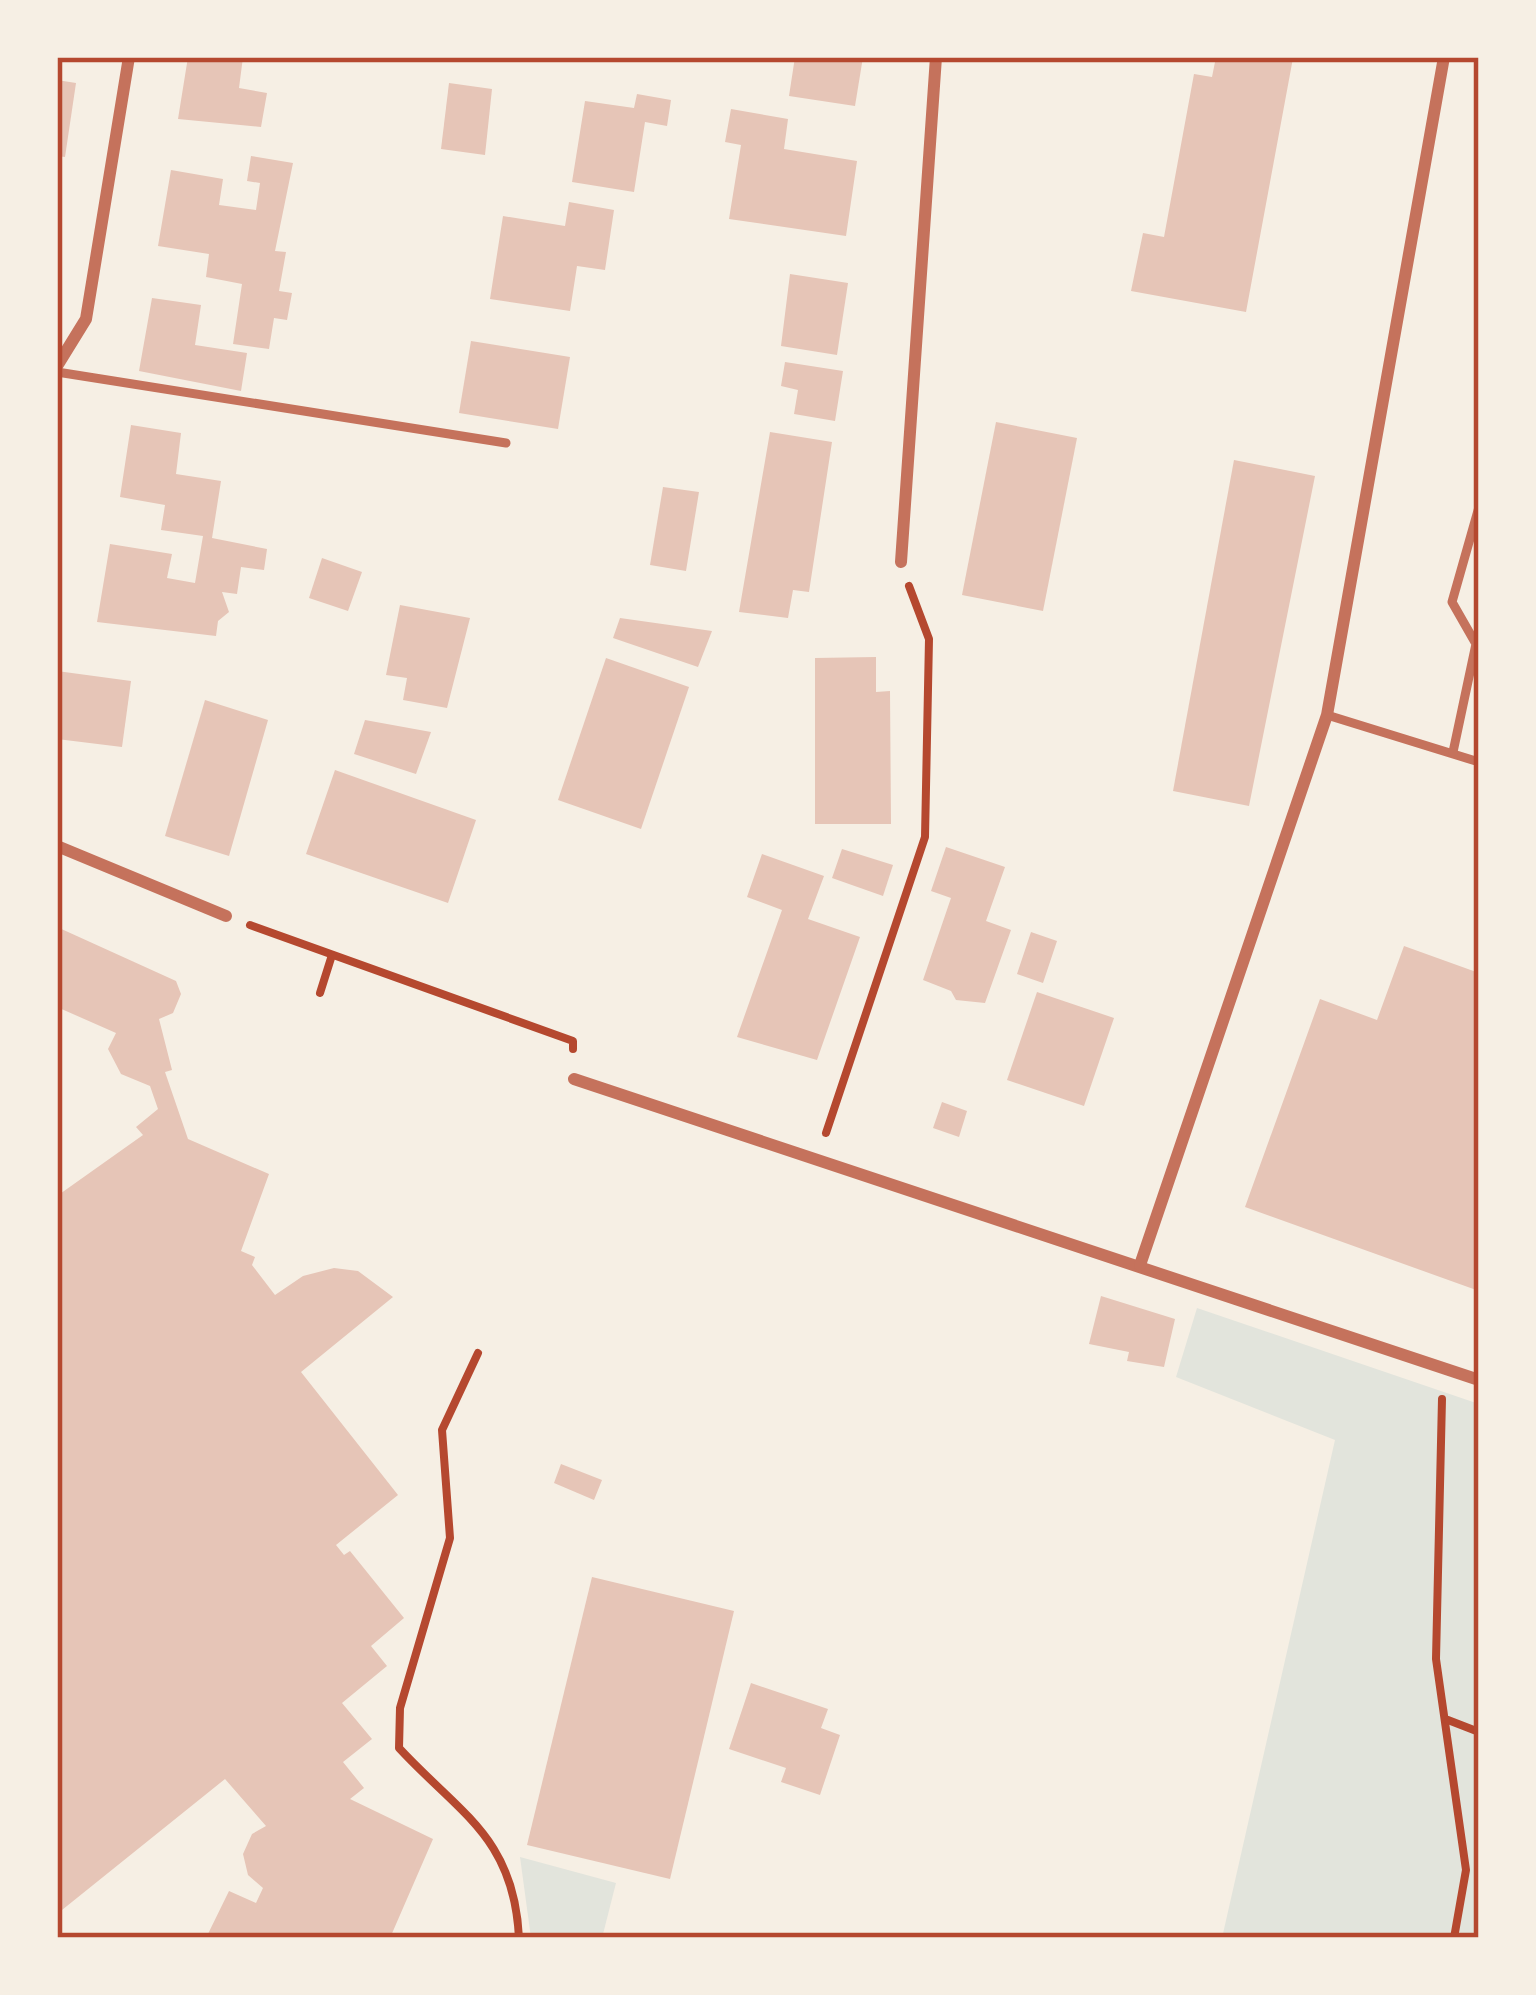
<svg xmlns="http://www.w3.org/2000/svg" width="1536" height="1995" viewBox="0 0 1536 1995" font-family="'Work Sans',sans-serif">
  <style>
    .green { fill: #e2e4dc }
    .building { fill: #e6c5b7 }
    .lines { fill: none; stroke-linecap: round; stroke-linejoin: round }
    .path { stroke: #b5482f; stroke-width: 8 }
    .service { stroke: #c5725c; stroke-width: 9 }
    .minor { stroke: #c5725c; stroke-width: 12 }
    .neatline { fill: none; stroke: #b5482f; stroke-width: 4.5 }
  </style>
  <rect width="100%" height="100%" fill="#f6efe4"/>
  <g class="green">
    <path d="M1197 1308 1479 1404V1938H1222L1335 1440 1176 1377Z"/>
    <path d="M520 1857 616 1883 602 1938H531Z"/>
  </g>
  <g class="building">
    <path d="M188 57H243L239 88 267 93 261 127 178 119Z"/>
    <path d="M795 57H863L855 106 789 96Z"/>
    <path d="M1216 57 1293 58 1246 312 1131 291 1143 233 1164 237 1194 74 1212 77Z"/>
    <path d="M57 80 76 83 65 157 57 156Z"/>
    <path d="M449 83 492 89 485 155 441 149Z"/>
    <path d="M637 94 671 100 667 126 645 122 634 192 572 182 585 101 634 108Z"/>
    <path d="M731 109 788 119 784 149 857 161 846 236 729 219 741 145 725 142Z"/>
    <path d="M251 156 293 163 275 251 286 252 279 291 292 293 287 320 274 318 269 349 233 344 242 284 206 277 209 254 158 246 171 170 223 179 219 205 256 210 260 183 247 181Z"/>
    <path d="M569 202 614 210 605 270 577 266 570 311 490 299 503 216 565 226Z"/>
    <path d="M790 274 848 283 837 355 781 346Z"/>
    <path d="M152 298 201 305 195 345 247 353 241 391 139 371Z"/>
    <path d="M471 341 570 357 558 429 459 413Z"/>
    <path d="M785 362 843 371 835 421 794 414 798 390 781 386Z"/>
    <path d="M996 422 1077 438 1043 611 962 595Z"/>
    <path d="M131 425 181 433 176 474 221 481 212 538 267 549 264 570 241 567 237 594 222 592 229 612 218 621 216 636 97 622 110 544 172 554 167 578 195 583 203 536 161 530 165 505 120 497Z"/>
    <path d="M770 432 832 442 809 592 793 590 788 618 739 612Z"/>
    <path d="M1234 460 1315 476 1249 806 1173 791Z"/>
    <path d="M663 487 699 492 686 571 650 565Z"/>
    <path d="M322 558 362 572 348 611 309 598Z"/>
    <path d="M400 605 470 618 447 708 403 700 407 678 386 675Z"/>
    <path d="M620 618 712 631 698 667 613 638Z"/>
    <path d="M876 657V692L890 691 891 824H815V658Z"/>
    <path d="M606 658 689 687 641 829 558 800Z"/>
    <path d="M57 671 131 681 122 747 57 739Z"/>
    <path d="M205 700 268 720 229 856 165 836Z"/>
    <path d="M365 720 431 732 416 774 354 754Z"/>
    <path d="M335 770 476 820 448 903 306 854Z"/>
    <path d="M946 847 1005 867 986 921 1011 930 985 1003 956 1000 951 991 923 980 951 898 931 891Z"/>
    <path d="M842 849 893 865 883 896 832 878Z"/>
    <path d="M762 854 824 876 808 919 860 937 817 1060 737 1037 782 910 747 897Z"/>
    <path d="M57 927 176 981 181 994 173 1013 159 1019 172 1070 165 1072 188 1139 269 1174 241 1251 255 1257 252 1265 275 1295 303 1276 334 1268 358 1271 393 1297 301 1372 398 1495 336 1545 344 1555 350 1551 404 1618 371 1646 387 1666 342 1703 372 1739 343 1762 364 1788 350 1799 433 1839 390 1938H206L229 1891 256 1903 263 1888 248 1875 243 1854 252 1834 266 1826 225 1779 57 1914V1196L143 1135 136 1127 158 1109 150 1086 121 1074 108 1049 116 1033 57 1007Z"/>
    <path d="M1031 932 1057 941 1043 983 1017 974Z"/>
    <path d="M1404 946 1479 973V1291L1245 1207 1320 999 1377 1020Z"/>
    <path d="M1037 992 1114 1018 1084 1106 1007 1080Z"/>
    <path d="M942 1102 967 1111 959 1137 933 1128Z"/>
    <path d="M1101 1296 1175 1319 1164 1367 1127 1361 1129 1352 1089 1344Z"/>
    <path d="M561 1464 602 1480 594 1500 554 1483Z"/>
    <path d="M592 1577 734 1611 670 1879 527 1845Z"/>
    <path d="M751 1683 828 1709 821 1728 840 1735 820 1795 781 1782 786 1768 729 1749Z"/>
  </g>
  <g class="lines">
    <g class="path">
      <path d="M250 925 573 1041V1049"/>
      <path d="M320 993 332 955"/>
      <path d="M826 1133 925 837 929 639 909 586"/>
      <path d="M478 1353 442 1430 450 1538 400 1708 399 1748C460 1814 514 1837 519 1938"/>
      <path d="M1442 1399 1436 1659 1466 1870 1454 1938"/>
      <path d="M1448 1720 1479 1732"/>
    </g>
    <g class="service">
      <path d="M57 372 506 443"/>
      <path d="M1327 715 1479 762"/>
      <path d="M1453 752 1476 644 1452 602 1479 507"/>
    </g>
    <g class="minor">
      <path d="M57 366 86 319 129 57"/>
      <path d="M901 562 936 57"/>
      <path d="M57 846 226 916"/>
      <path d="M574 1079 1479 1380"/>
      <path d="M1140 1265 1327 715 1444 57"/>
    </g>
  </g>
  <rect width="1536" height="1995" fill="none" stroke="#f6efe4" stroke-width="120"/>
  <rect x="60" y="60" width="1416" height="1875" class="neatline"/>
</svg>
